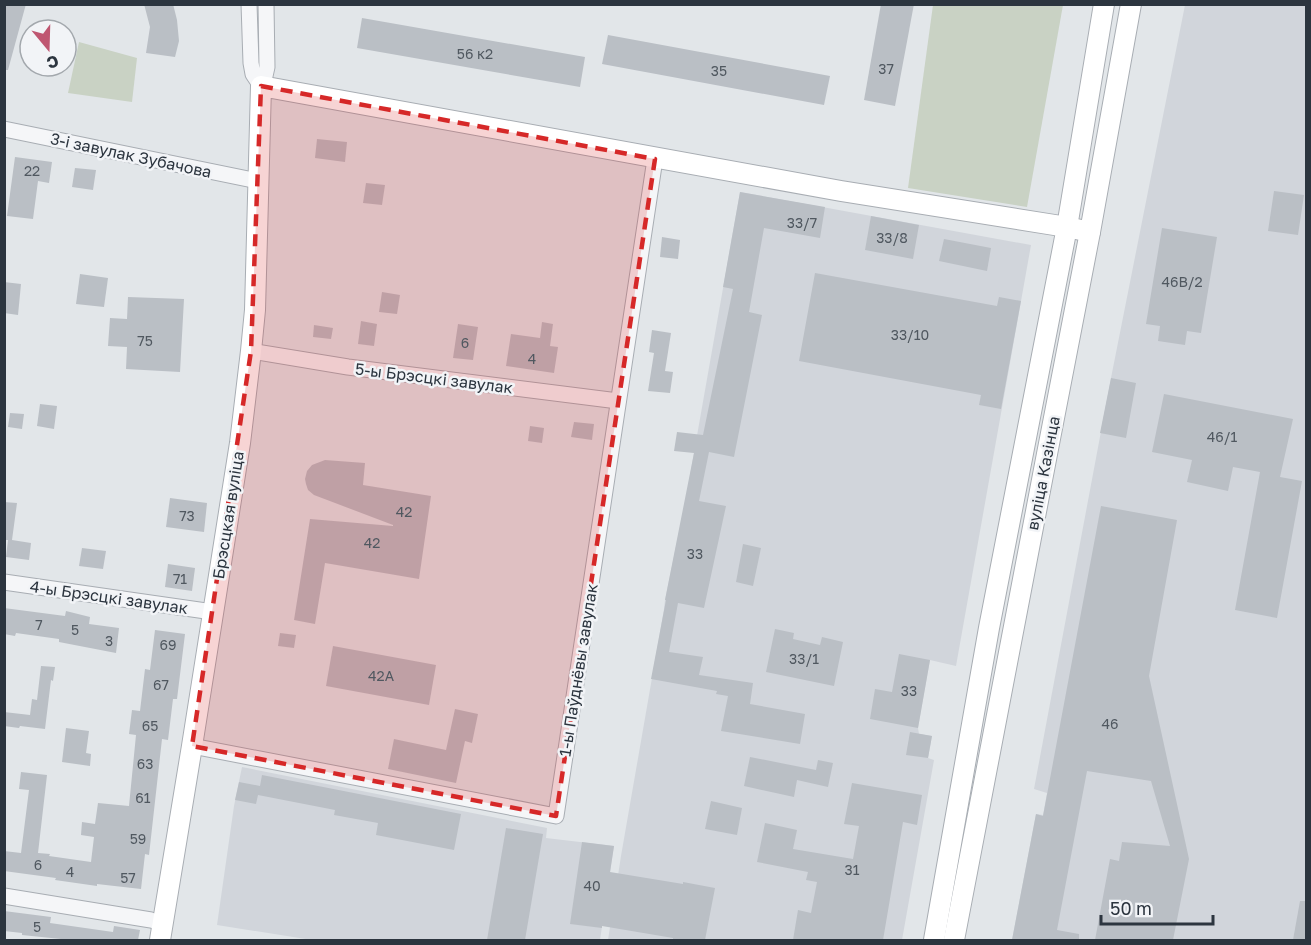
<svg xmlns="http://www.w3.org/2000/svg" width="1311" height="945" viewBox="0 0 1311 945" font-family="'Golos Text',sans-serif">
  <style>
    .built { fill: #d1d5db }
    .green { fill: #c9d2c4 }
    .building { fill: #babfc5 }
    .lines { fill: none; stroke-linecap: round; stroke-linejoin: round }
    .street-casing { stroke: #a8adb3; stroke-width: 17 }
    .secondary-casing { stroke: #a8adb3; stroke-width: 22 }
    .street { stroke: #f5f6f8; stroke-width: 15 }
    .secondary { stroke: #fff; stroke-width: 20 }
    .marked { fill: #d62828; fill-opacity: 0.2; stroke: #d62828; stroke-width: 4.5; stroke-dasharray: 12 8; stroke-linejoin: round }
    .labels { text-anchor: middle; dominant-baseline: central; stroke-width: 5; stroke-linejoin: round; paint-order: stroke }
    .number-label { font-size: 14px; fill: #505860 }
    .street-label { font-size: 16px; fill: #2c353f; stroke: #f2f4f7 }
  </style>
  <rect width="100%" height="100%" fill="#e2e6e9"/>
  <g class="built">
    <path d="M1185 5H1306V940H1012L1036 814 1043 815 1047 793 1034 789 1111 378Z"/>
    <path d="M740 192 1031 245 956 666 930 660 918 728 919 734 932 736 928 758 934 760 902 940H608L621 856 664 609 665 600 686 498Z"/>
    <path d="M242 767 547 828 546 838 614 846 600 940H312L217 925 234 806Z"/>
  </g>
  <g class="green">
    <path d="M933 5H1063L1027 207 908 188Z"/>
    <path d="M79 42 137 58 132 102 68 93Z"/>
  </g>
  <g class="building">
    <path d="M4 4H26L8 70H4Z"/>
    <path d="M144 4H173L177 20 179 41 175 57 146 53 150 27Z"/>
    <path d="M881 4H914L895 106 864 100Z"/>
    <path d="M362 18 585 57 580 87 357 48Z"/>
    <path d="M608 35 830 76 824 105 602 64Z"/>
    <path d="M317 139 347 142 345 162 315 158Z"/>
    <path d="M15 157 52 162 49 183 38 181 33 219 7 216Z"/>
    <path d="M75 168 96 170 93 190 72 187Z"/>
    <path d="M366 183 385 185 382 205 363 203Z"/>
    <path d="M1274 191 1304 195 1298 235 1268 231Z"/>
    <path d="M740 192 825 207 820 238 764 228 749 312 762 315 734 457 709 452 699 501 726 506 704 608 678 603 669 652 703 657 699 675 753 683 750 704 805 714 800 744 721 731 728 696 716 694 717 691 651 679 666 600H665L694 453 674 451 677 432 703 435 733 289 723 287Z"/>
    <path d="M871 216 919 225 913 259 865 250Z"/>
    <path d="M1162 228 1217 237 1201 333 1187 331 1185 345 1158 341 1160 326 1146 324Z"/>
    <path d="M662 237 680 240 678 259 660 257Z"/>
    <path d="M944 239 991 248 987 271 939 261Z"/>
    <path d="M815 273 997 306 999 297 1021 301 1001 409 979 405 981 395 799 361Z"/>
    <path d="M80 274 108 278 104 307 76 304Z"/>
    <path d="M4 282 21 284 18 315 4 313Z"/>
    <path d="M382 292 400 295 397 314 379 312Z"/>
    <path d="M128 297 184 299 180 372 126 369 127 347 108 346 110 318 127 319Z"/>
    <path d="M361 321 377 324 374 346 358 344Z"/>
    <path d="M542 322 553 324 550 346 558 347 554 373 506 366 511 334 540 338Z"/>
    <path d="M458 324 478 327 473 360 453 358Z"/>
    <path d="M314 325 333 328 331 339 313 337Z"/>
    <path d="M652 330 671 333 665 371 673 372 670 393 648 391 654 353 649 352Z"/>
    <path d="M1111 378 1136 383 1126 438 1100 433Z"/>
    <path d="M1164 394 1293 419 1280 477 1302 481 1277 618 1235 610 1260 472 1233 467 1228 491 1187 482 1192 460 1152 452Z"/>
    <path d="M40 404 57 406 54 429 37 426Z"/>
    <path d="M10 413 24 414 22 429 8 427Z"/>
    <path d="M574 422 594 424 592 440 571 437Z"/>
    <path d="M530 426 544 428 542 443 528 441Z"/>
    <path d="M325 460 365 463 363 485 431 496 419 579 325 563 315 624 294 620 310 519 393 526V525L314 495 308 490 306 484 305 479 307 471 312 465Z"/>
    <path d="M170 498 207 503 204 532 166 527Z"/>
    <path d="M4 502 17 503 12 540 31 543 29 560 6 557 8 540H4Z"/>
    <path d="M1101 506 1177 520 1149 676 1189 859 1173 940H1095L1110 859 1119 861 1122 842 1170 846 1151 781 1087 771 1057 930 1079 934V940H1012L1036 814 1043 816Z"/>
    <path d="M743 544 761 548 753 586 736 582Z"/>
    <path d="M82 548 106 551 103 569 79 566Z"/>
    <path d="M168 564 195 568 192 591 165 587Z"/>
    <path d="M4 608 65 616 66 611 90 617 89 624 119 628 116 653 59 642V639L16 633 15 636 4 634Z"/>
    <path d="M775 629 794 633 793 639 820 645 822 637 843 642 834 686 766 672Z"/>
    <path d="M155 630 185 634 177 699H173L168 740 162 739 149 855 145 854 141 889 97 884V886L55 880 56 878 4 871V851L21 853 29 790 19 789 21 772 47 775 38 853 50 854 49 856 91 862 94 837 81 835 82 822 95 824 98 803 129 806 136 735 129 734 132 710 140 711 145 669 150 670Z"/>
    <path d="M280 633 296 635 294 648 278 646Z"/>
    <path d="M333 646 436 665 429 705 326 686Z"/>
    <path d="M899 654 930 660 918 728 870 719 875 689 892 692Z"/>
    <path d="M41 666 55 667 53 681 51 680 45 729 20 726 19 728 4 726V712L30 715 32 699 37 700Z"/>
    <path d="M455 709 478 714 472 743 465 741 456 783 388 769 394 739 446 750Z"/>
    <path d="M66 728 89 731 86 753 91 754 90 766 62 762Z"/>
    <path d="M910 732 932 736 928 758 906 755Z"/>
    <path d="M750 757 816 770 818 760 833 763 828 787 797 780 794 797 744 786Z"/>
    <path d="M262 775 461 814 454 850 376 835 378 823 334 815 335 810 258 795 256 804 235 800 239 782 260 786Z"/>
    <path d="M852 783 922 795 917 825 903 822 883 940H793L798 910 811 913 817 882 806 880 808 872 757 862 765 823 797 830 793 849 853 859 859 826 844 824Z"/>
    <path d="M711 801 742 808 737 835 705 829Z"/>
    <path d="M506 828 543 834 525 940H487Z"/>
    <path d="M582 842 614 846 610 872 683 884V882L715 888 705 940H673V938L602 926V928L570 924Z"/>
    <path d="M1300 901H1306V940H1293Z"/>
    <path d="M4 911 51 917 50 923 113 932 114 926 140 930 138 940H61V939L22 935V933L4 931Z"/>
  </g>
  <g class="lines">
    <g class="street-casing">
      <g id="street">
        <path d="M249 4 251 63 253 74 261 86"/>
        <path d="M261 86 265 76 267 67 266 4"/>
        <path d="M4 129 258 181"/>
        <path d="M251 351 348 367 618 401"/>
        <path d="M4 582 213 612"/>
        <path d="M192 746 556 816 655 159"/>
        <path d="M4 896 151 920 163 924"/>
      </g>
    </g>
    <g class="secondary-casing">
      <g id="secondary">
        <path d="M160 940 192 746 240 443 251 351 255 310 261 86 841 191 1067 227 1090 232"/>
        <path d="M934 940 989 628 1067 227 1104 4"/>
        <path d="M954 940 1047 454 1090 232 1131 4"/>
      </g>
    </g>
    <use href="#street" class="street"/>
    <use href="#secondary" class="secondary"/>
  </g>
  <path class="marked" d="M261 86 655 159 556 816 192 746 251 351Z"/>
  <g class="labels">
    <g class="number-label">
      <text x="475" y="53">56 к2</text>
      <text x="886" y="68">37</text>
      <text x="719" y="70">35</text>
      <text x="32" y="170">22</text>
      <text x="802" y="222">33/7</text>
      <text x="892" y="237">33/8</text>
      <text x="1182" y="281">46В/2</text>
      <text x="910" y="334">33/10</text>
      <text x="145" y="340">75</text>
      <text x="465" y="342">6</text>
      <text x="532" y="358">4</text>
      <text x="1222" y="436">46/1</text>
      <text x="404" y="511">42</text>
      <text x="187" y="515">73</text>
      <text x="372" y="542">42</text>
      <text x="695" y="553">33</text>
      <text x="180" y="578">71</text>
      <text x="39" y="624">7</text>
      <text x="75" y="629">5</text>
      <text x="109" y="640">3</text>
      <text x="168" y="644">69</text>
      <text x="804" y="658">33/1</text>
      <text x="381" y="675">42А</text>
      <text x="161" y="684">67</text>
      <text x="909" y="690">33</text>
      <text x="1110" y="723">46</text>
      <text x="150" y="725">65</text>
      <text x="145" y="763">63</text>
      <text x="143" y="797">61</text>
      <text x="138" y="838">59</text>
      <text x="38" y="864">6</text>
      <text x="852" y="869">31</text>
      <text x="70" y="871">4</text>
      <text x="128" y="877">57</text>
      <text x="592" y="885">40</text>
      <text x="37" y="926">5</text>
    </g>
    <g class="street-label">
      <text transform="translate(131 155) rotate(12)">3-і завулак Зубачова</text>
      <text transform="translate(434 378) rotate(7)">5-ы Брэсцкі завулак</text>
      <text transform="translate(1043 473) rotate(-79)">вуліца Казінца</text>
      <text transform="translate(228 515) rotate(-81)">Брэсцкая вуліца</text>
      <text transform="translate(109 597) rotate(8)">4-ы Брэсцкі завулак</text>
      <text transform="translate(578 670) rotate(-81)">1-ы Паўднёвы завулак</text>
    </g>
  </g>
  <rect width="1311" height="945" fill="none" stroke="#2c353f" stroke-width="12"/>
  <g transform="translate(48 48) rotate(161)"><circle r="28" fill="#f2f4f7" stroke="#a3a8ad" stroke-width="1.5"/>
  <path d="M0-4.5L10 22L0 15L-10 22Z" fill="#bf5671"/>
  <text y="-9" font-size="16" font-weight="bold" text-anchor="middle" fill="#2c353f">С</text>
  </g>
  <path d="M1101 915v9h112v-9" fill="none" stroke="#2c353f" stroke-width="3"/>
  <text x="1110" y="915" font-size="18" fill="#2c353f" stroke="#f2f4f7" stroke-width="4.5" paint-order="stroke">50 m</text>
</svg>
